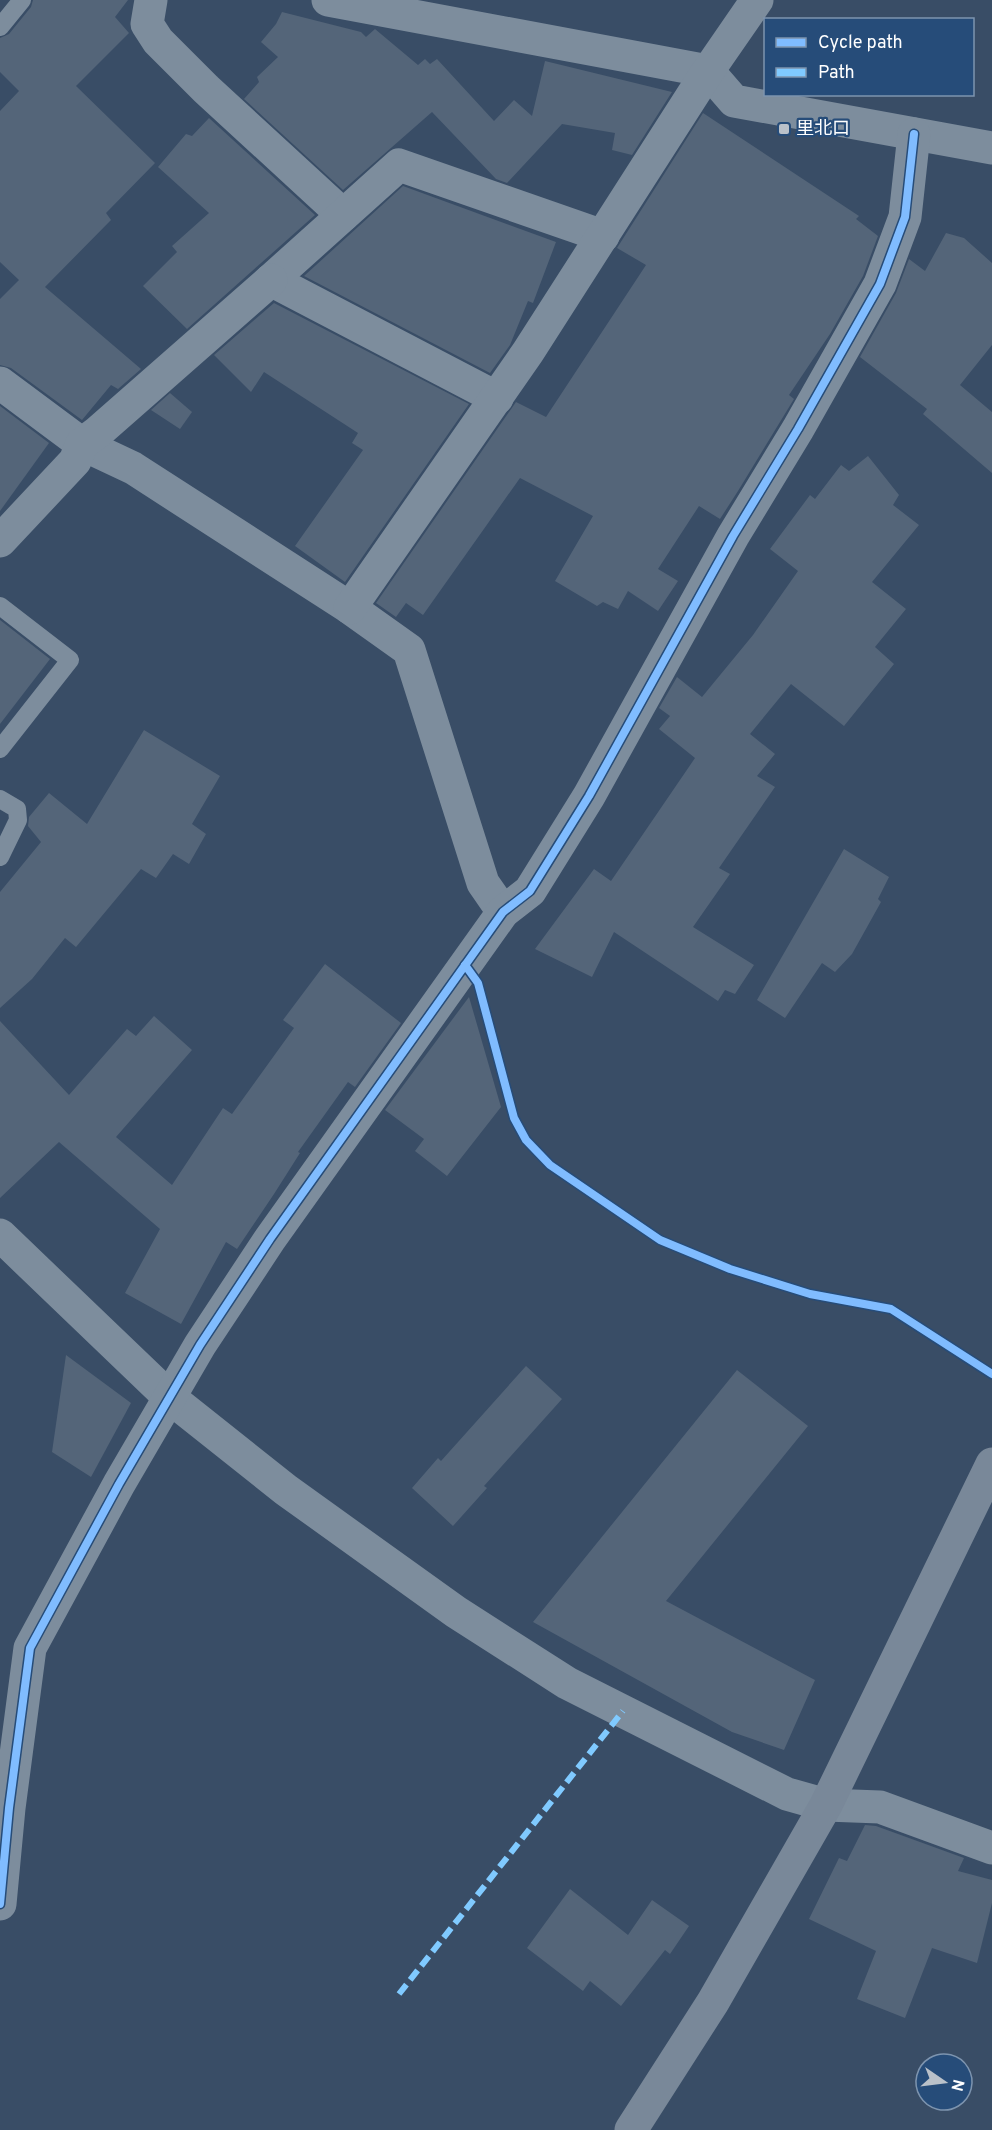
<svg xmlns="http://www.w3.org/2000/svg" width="992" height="2130" viewBox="0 0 992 2130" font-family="Overpass,'Noto Sans JP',sans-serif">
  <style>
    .building { fill: #546579 }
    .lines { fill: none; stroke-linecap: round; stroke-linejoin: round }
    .lane { stroke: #7d8d9d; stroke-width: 18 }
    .street { stroke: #7d8d9d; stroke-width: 33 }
    .secondary { stroke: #798899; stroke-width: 33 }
    .quiet { stroke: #80caff; stroke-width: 6; stroke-dasharray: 12 6; stroke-linecap: butt }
    .cycleway-casing { stroke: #264c79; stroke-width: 11 }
    .cycleway { stroke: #80bcff; stroke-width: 8 }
    .poi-dot { fill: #bac1c9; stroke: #264c79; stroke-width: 2 }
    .labels { text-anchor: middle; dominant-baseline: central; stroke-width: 4.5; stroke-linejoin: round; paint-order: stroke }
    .poi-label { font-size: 18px; fill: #fff; stroke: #264c79; text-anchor: start }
  </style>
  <rect width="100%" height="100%" fill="#394d66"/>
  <g class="building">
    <path d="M33 0H128L115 17 129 33 76 86 155 163 106 213 111 220 45 287 141 369 118 389 111 385 82 420 11 368 0 365V299L19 280 0 262V111L19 91 0 72V38L9 34 31 7Z"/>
    <path d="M282 12 361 32 366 37 375 29 418 65 425 59 430 64 437 59 494 121 514 100 532 116 545 61 672 92 632 155 612 150 615 133 562 124 507 183 496 179 432 112 343 190 244 99 259 82 257 77 278 57 261 42 276 24Z"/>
    <path d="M703 113 859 216 856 219 878 236 863 276 830 334 789 395 794 399 738 491 720 519 699 506 658 569 678 581 658 611 628 591 618 609 603 602 597 606 555 581 593 516 520 478 423 615 406 603 396 617 376 603 516 402 546 417 646 265 617 248Z"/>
    <path d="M209 118 315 215 187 329 143 286 177 252 172 246 209 213 158 167 186 134 192 136Z"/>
    <path d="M403 186 556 242 533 303 528 301 510 345 490 373 304 276Z"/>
    <path d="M946 233 964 238 992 263V345L960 385 992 412V473L923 414 927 409 860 357 896 293 909 259 925 271Z"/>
    <path d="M274 303 469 404 345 582 295 546 363 450 352 443 358 433 264 372 251 392 214 355Z"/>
    <path d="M170 393 192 412 180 429 151 410Z"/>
    <path d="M0 406 49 443 0 511Z"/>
    <path d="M868 456 899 495 893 505 919 525 872 582 906 609 875 647 894 664 844 726 791 684 750 734 775 754 757 776 775 787 719 868 730 874 693 927 754 965 735 994 725 990 718 1001 614 932 592 977 535 949 594 869 611 881 695 758 659 729 670 716 659 708 677 677 702 697 753 635 798 571 770 549 810 495 815 499 841 465 849 471Z"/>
    <path d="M0 620 50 659 0 724Z"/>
    <path d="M144 730 220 776 192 824 206 834 189 864 173 854 156 878 141 869 76 947 65 938 32 979 0 1008V892L41 842 28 826 29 817 49 793 87 824Z"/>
    <path d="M844 849 889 877 878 899 881 902 852 954 835 972 822 963 785 1018 757 1000Z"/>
    <path d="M325 964 401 1023 355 1087 348 1082 298 1152 300 1153 274 1194 237 1249 226 1242 181 1324 125 1293 160 1229 59 1142 0 1198V1021L69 1095 127 1029 136 1036 154 1016 192 1050 116 1137 172 1185 223 1108 232 1114 294 1028 283 1020Z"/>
    <path d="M469 997 501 1107 447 1176 415 1151 424 1139 385 1110Z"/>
    <path d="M66 1355 131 1403 91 1477 52 1452Z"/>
    <path d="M526 1366 562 1399 484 1486 487 1488 453 1526 412 1488 438 1458 441 1461Z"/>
    <path d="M737 1370 808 1426 666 1601 815 1680 784 1750 732 1732 533 1622Z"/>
    <path d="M865 1825 876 1826 964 1858 958 1871 992 1880V1903L977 1963 932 1948 905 2018 857 1999 876 1951 809 1919 839 1858 847 1861Z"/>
    <path d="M570 1889 628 1935 652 1900 689 1926 670 1954 665 1950 621 2006 590 1981 583 1991 527 1948Z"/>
  </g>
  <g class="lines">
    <g class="lane">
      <path d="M0 27 22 0"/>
      <path d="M0 606 70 660 0 749"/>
      <path d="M0 799 17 809 18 820 0 857"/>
    </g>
    <g class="street">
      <path d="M151 0 147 24 158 41 206 89 343 215"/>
      <path d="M328 0 708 71 734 101 992 148"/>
      <path d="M0 383 82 444 133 468 350 608 409 650 483 883 503 912"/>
      <path d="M497 398 271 280 399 165 603 236"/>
      <path d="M0 541 75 461 82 444 98 432 271 280"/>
      <path d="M350 608 528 352 708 71 757 0"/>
      <path d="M0 1235 169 1397 286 1490 456 1612 567 1683 787 1794 826 1805 880 1807 992 1848"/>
      <path d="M0 1904 9 1808 30 1648 119 1484 200 1345 270 1239 503 912 530 891 589 796 733 536 798 429 880 284 905 217 914 134"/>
    </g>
    <path class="secondary" d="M631 2130 713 2002 826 1805 992 1464"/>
    <path class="quiet" d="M399 1994 623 1711"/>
    <g class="cycleway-casing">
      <g id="cycleway">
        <path d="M465 965 478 983 514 1118 526 1140 550 1165 660 1240 730 1269 810 1294 891 1309 992 1374"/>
        <path d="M0 1904 9 1808 30 1648 119 1484 200 1345 270 1239 503 912 530 891 589 796 733 536 798 429 880 284 905 217 914 134"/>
      </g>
    </g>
    <use href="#cycleway" class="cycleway"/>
  </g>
  <rect class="poi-dot" x="778" y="123" width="12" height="12" rx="3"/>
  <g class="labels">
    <g class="poi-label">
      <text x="796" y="129">里北口</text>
    </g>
  </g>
  <rect x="764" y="18" width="210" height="78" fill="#264c79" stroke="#7d94af" stroke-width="1.5"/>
  <rect x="776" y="38" width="30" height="9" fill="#80bcff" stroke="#7d94af" stroke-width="1.5"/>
  <text x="818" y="48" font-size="18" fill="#ffffff">Cycle path</text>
  <rect x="776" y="68" width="30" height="9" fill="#80caff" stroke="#7d94af" stroke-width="1.5"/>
  <text x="818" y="78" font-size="18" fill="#ffffff">Path</text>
  <g transform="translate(944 2082) rotate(104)"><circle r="28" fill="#264c79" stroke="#7d94af" stroke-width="1.5"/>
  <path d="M0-4.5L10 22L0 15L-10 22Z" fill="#bac1c9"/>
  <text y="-9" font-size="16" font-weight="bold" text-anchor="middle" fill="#ffffff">N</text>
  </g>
</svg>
